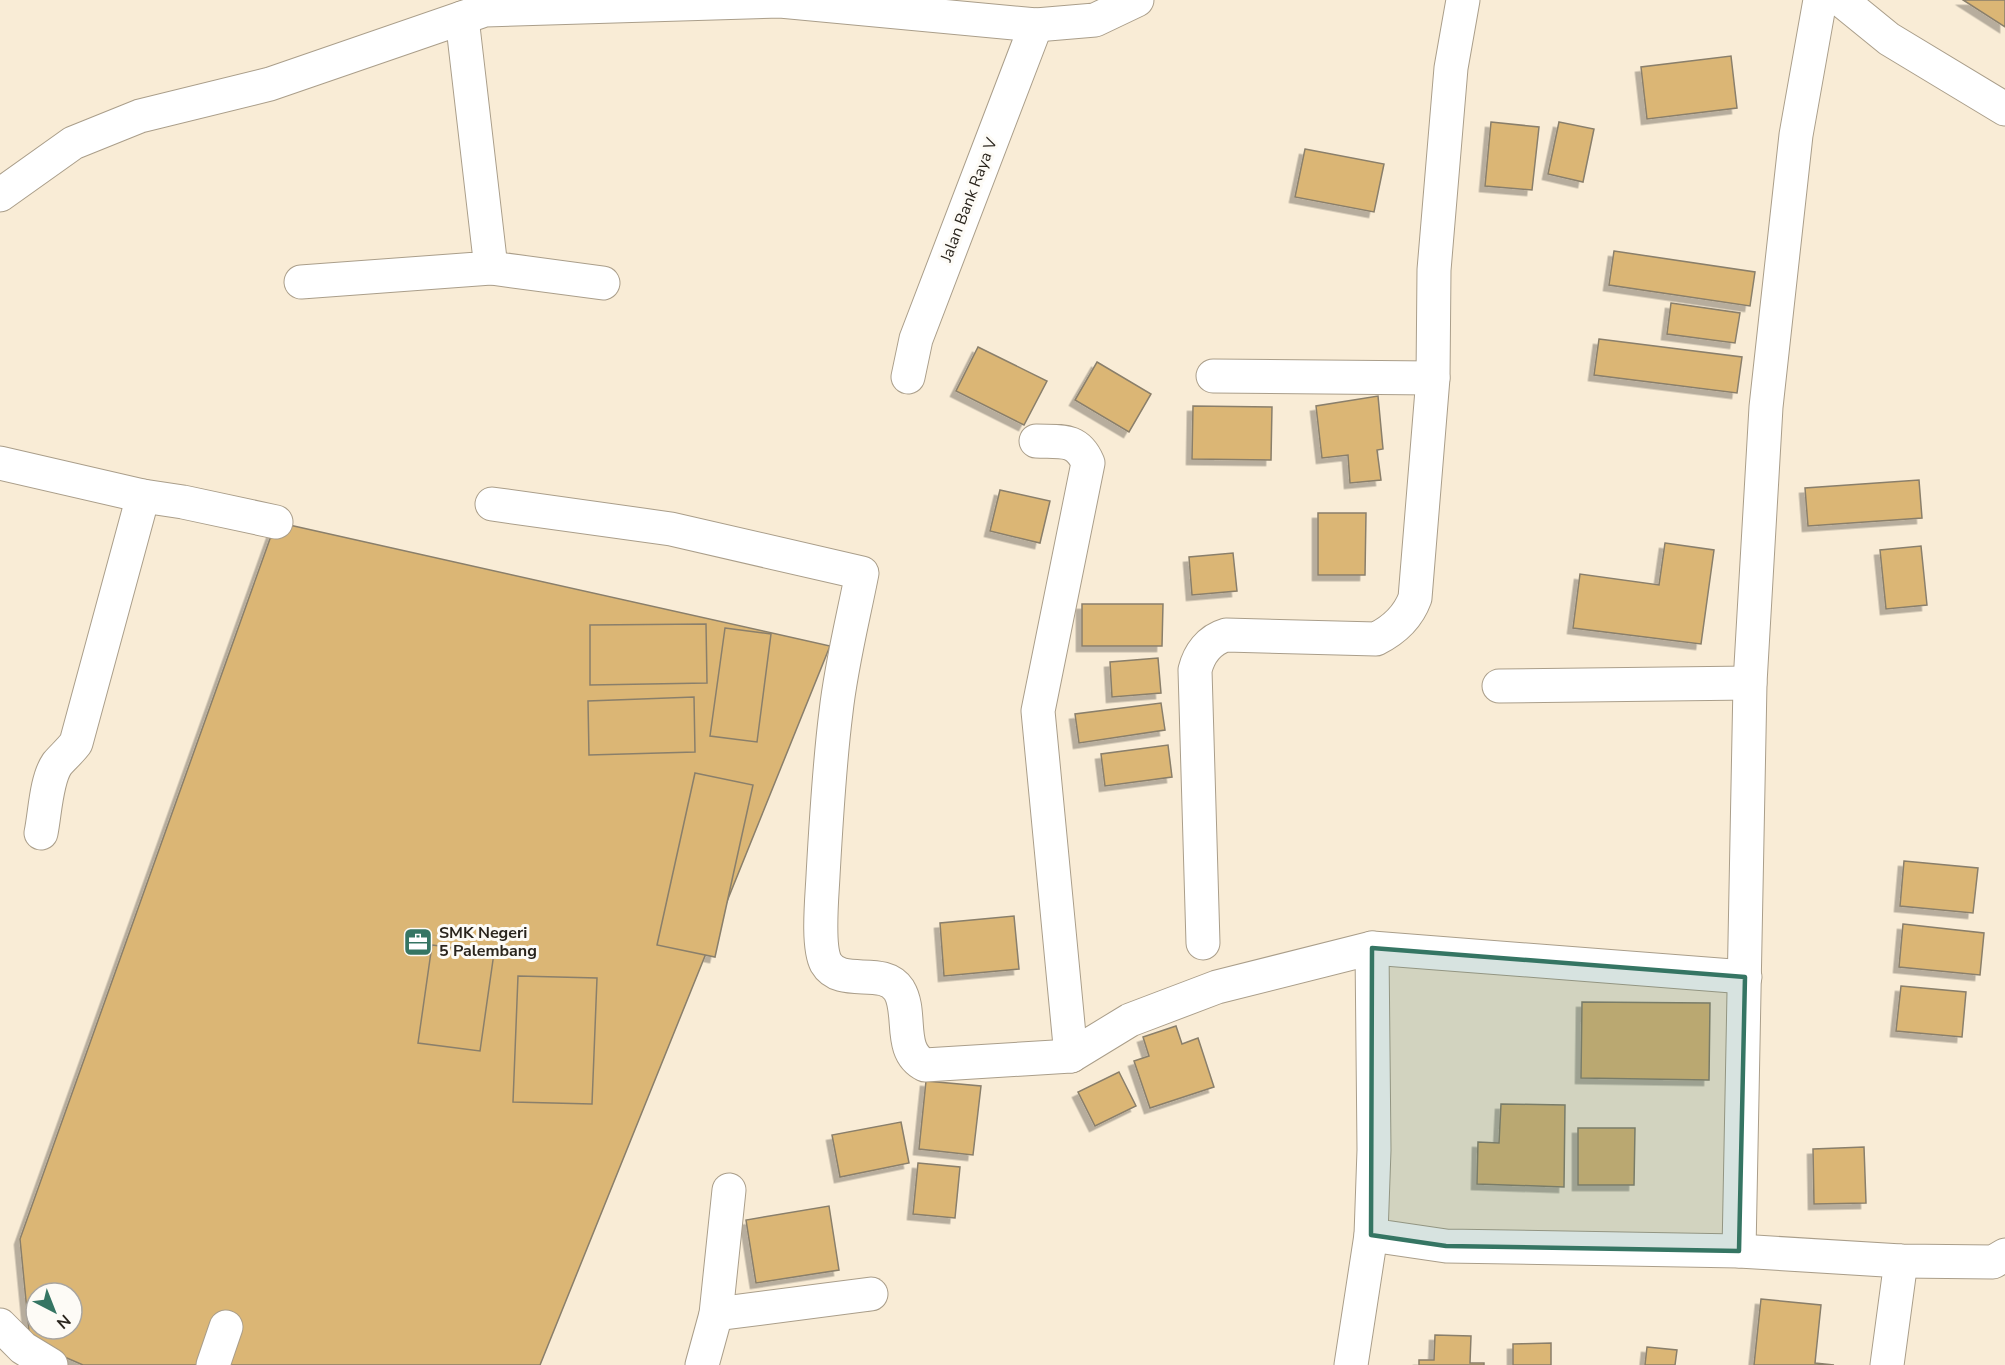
<svg xmlns="http://www.w3.org/2000/svg" width="2005" height="1365" viewBox="0 0 2005 1365" font-family="'Nunito Sans',sans-serif">
  <style>
    .building { fill: #dbb675; stroke: #8a7f6b; stroke-width: 1.5; fill-rule: evenodd; filter: url(#shadow) }
    .lines { fill: none; stroke-linecap: round; stroke-linejoin: round }
    .street-casing { stroke: #aa9e8a; stroke-width: 35 }
    .street { stroke: #fff; stroke-width: 33 }
    .marked { fill: #357563; fill-opacity: 0.2; stroke: #357563; stroke-width: 4.5; stroke-linejoin: round }
    .labels { text-anchor: middle; dominant-baseline: central; stroke-width: 6; stroke-linejoin: round; paint-order: stroke }
    .street-label { font-size: 16px; fill: #2a251d; stroke: #fdfbf6 }
    .poi-label { font-size: 16px; font-weight: bold; fill: #2a251d; stroke: #fdfbf6; text-anchor: start }
  </style>
  <defs>
    <filter id="shadow"><feDropShadow dx="-5.5" dy="5.5" stdDeviation="0" flood-color="#0004"/></filter>
  </defs>
  <rect width="100%" height="100%" fill="#f9ecd6"/>
  <g class="building">
    <path d="M1963 0H2005V27Z"/>
    <path d="M1731 56 1737 108 1647 119 1641 67Z"/>
    <path d="M1491 122 1539 127 1532 190 1485 186Z"/>
    <path d="M1559 122 1594 129 1583 182 1548 174Z"/>
    <path d="M1305 149 1384 164 1374 212 1295 197Z"/>
    <path d="M1614 251 1755 272 1750 306 1609 285Z"/>
    <path d="M1671 303 1740 313 1735 343 1667 334Z"/>
    <path d="M1599 339 1742 357 1737 393 1594 375Z"/>
    <path d="M978 347 1047 381 1024 425 956 391Z"/>
    <path d="M1097 362 1151 394 1129 432 1075 400Z"/>
    <path d="M1378 396 1383 449 1377 450 1381 480 1350 483 1348 455 1322 458 1316 406Z"/>
    <path d="M1193 406 1272 407 1271 460 1192 459Z"/>
    <path d="M1919 480 1922 518 1808 526 1805 488Z"/>
    <path d="M1000 490 1050 501 1040 543 990 531Z"/>
    <path d="M1318 513H1366L1365 575H1318Z"/>
    <path d="M276 522 830 646 540 1365H83L30 1342 20 1239ZM36 1293H72V1329H36Z"/>
    <path d="M1665 543 1714 550 1701 644 1573 628 1580 574 1659 585Z"/>
    <path d="M1921 546 1927 605 1886 609 1880 550Z"/>
    <path d="M1233 553 1237 591 1192 595 1189 557Z"/>
    <path d="M1082 604H1163L1162 646H1082Z"/>
    <path d="M706 624 707 683 590 685V625Z"/>
    <path d="M725 628 771 634 757 742 710 736Z"/>
    <path d="M1158 658 1161 693 1112 697 1110 662Z"/>
    <path d="M694 697 695 752 589 755 588 701Z"/>
    <path d="M1161 703 1165 730 1079 743 1075 714Z"/>
    <path d="M1168 745 1172 777 1105 786 1101 754Z"/>
    <path d="M695 773 753 785 715 957 657 945Z"/>
    <path d="M1904 861 1978 868 1973 913 1900 906Z"/>
    <path d="M1014 916 1019 969 944 976 940 923Z"/>
    <path d="M1903 924 1984 933 1980 975 1899 967Z"/>
    <path d="M432 945 494 953 480 1051 418 1043Z"/>
    <path d="M518 976 597 978 592 1104 513 1102Z"/>
    <path d="M1901 986 1966 992 1962 1037 1896 1031Z"/>
    <path d="M1582 1002 1710 1003 1709 1080 1581 1078Z"/>
    <path d="M1176 1026 1182 1044 1198 1038 1214 1087 1150 1108 1134 1061 1149 1056 1143 1037Z"/>
    <path d="M1119 1072 1136 1106 1095 1126 1078 1092Z"/>
    <path d="M926 1081 981 1086 973 1155 919 1149Z"/>
    <path d="M1501 1104 1565 1105 1564 1187 1477 1184 1478 1142 1499 1143Z"/>
    <path d="M901 1122 909 1163 840 1177 832 1135Z"/>
    <path d="M1578 1128H1635L1634 1185H1578Z"/>
    <path d="M1864 1147 1866 1203 1814 1204 1813 1149Z"/>
    <path d="M918 1163 960 1167 955 1218 913 1214Z"/>
    <path d="M829 1206 839 1270 756 1283 746 1220Z"/>
    <path d="M1761 1299 1821 1305 1815 1363 1834 1365H1754Z"/>
    <path d="M1435 1335 1471 1336 1470 1363H1484V1365H1419V1360H1434Z"/>
    <path d="M1551 1343V1365H1513V1344Z"/>
    <path d="M1647 1347 1677 1350 1675 1365H1645Z"/>
  </g>
  <g class="lines">
    <g class="street-casing">
      <g id="street">
        <path d="M1841 0 1889 39 2005 109"/>
        <path d="M0 195 73 143 140 116 270 84 485 10 780 1 1036 25 1095 20 1137 0"/>
        <path d="M491 268 603 283"/>
        <path d="M301 282 491 268 462 18"/>
        <path d="M1213 376 1433 378"/>
        <path d="M908 377 916 339 1036 25"/>
        <path d="M1036 441C1060 442 1077 437 1088 463L1038 711 1071 1056"/>
        <path d="M0 463 143 496 76 743C70 751 63 757 57 764 46 780 45 814 41 833"/>
        <path d="M143 496 183 502 276 522"/>
        <path d="M492 504 671 529 862 573C853 619 841 666 836 712 829 767 826 822 823 876 822 897 817 946 826 963 841 989 883 965 899 990 913 1013 897 1051 925 1065L1071 1056 1130 1020 1217 987 1372 948 1745 977"/>
        <path d="M1499 686 1750 683"/>
        <path d="M1203 943 1195 670C1199 654 1209 640 1226 635L1376 639C1394 630 1408 617 1415 598L1433 378 1434 270 1451 68 1463 0"/>
        <path d="M1372 948 1374 1150 1371 1235 1446 1246 1739 1251 1901 1261 1993 1262 2005 1255"/>
        <path d="M1739 1251 1750 683 1766 407 1796 135 1820 0"/>
        <path d="M716 1314 871 1294"/>
        <path d="M0 1325 23 1348 51 1365"/>
        <path d="M213 1365 226 1327"/>
        <path d="M702 1365 716 1314 729 1190"/>
        <path d="M1351 1365 1371 1235"/>
        <path d="M1887 1365 1901 1261"/>
      </g>
    </g>
    <use href="#street" class="street"/>
  </g>
  <path class="marked" d="M1372 948 1745 977 1739 1251 1446 1246 1371 1235Z"/>
  <defs>
    <g id="office-square" transform="scale(1.5)"><rect x="-9" y="-9" width="18" height="18" rx="4" fill="#357563" stroke="#fdfbf6"/><path d="M-6-3h4V-5.5h4V-3h4V5H-6ZM-1-4.5V-3h2v-1.5ZM-6 0V1H6V0Z" fill="#fff"/></g>
  </defs>
  <g fill-rule="evenodd">
    <use href="#office-square" x="418" y="942"/>
  </g>
  <g class="labels">
    <g class="street-label">
      <text transform="translate(969 200) rotate(-69)">Jalan Bank Raya V</text>
    </g>
    <g class="poi-label">
      <text x="439" y="933">SMK Negeri<tspan x="439" dy="18">5 Palembang</tspan></text>
    </g>
  </g>
  <g transform="translate(54 1311) rotate(138)"><circle r="28" fill="#fdfbf6" stroke="#a9a59f" stroke-width="1.5"/>
  <path d="M0-4.5L10 22L0 15L-10 22Z" fill="#357563"/>
  <text y="-9" font-size="16" font-weight="bold" text-anchor="middle" fill="#2a251d">N</text>
  </g>
</svg>
